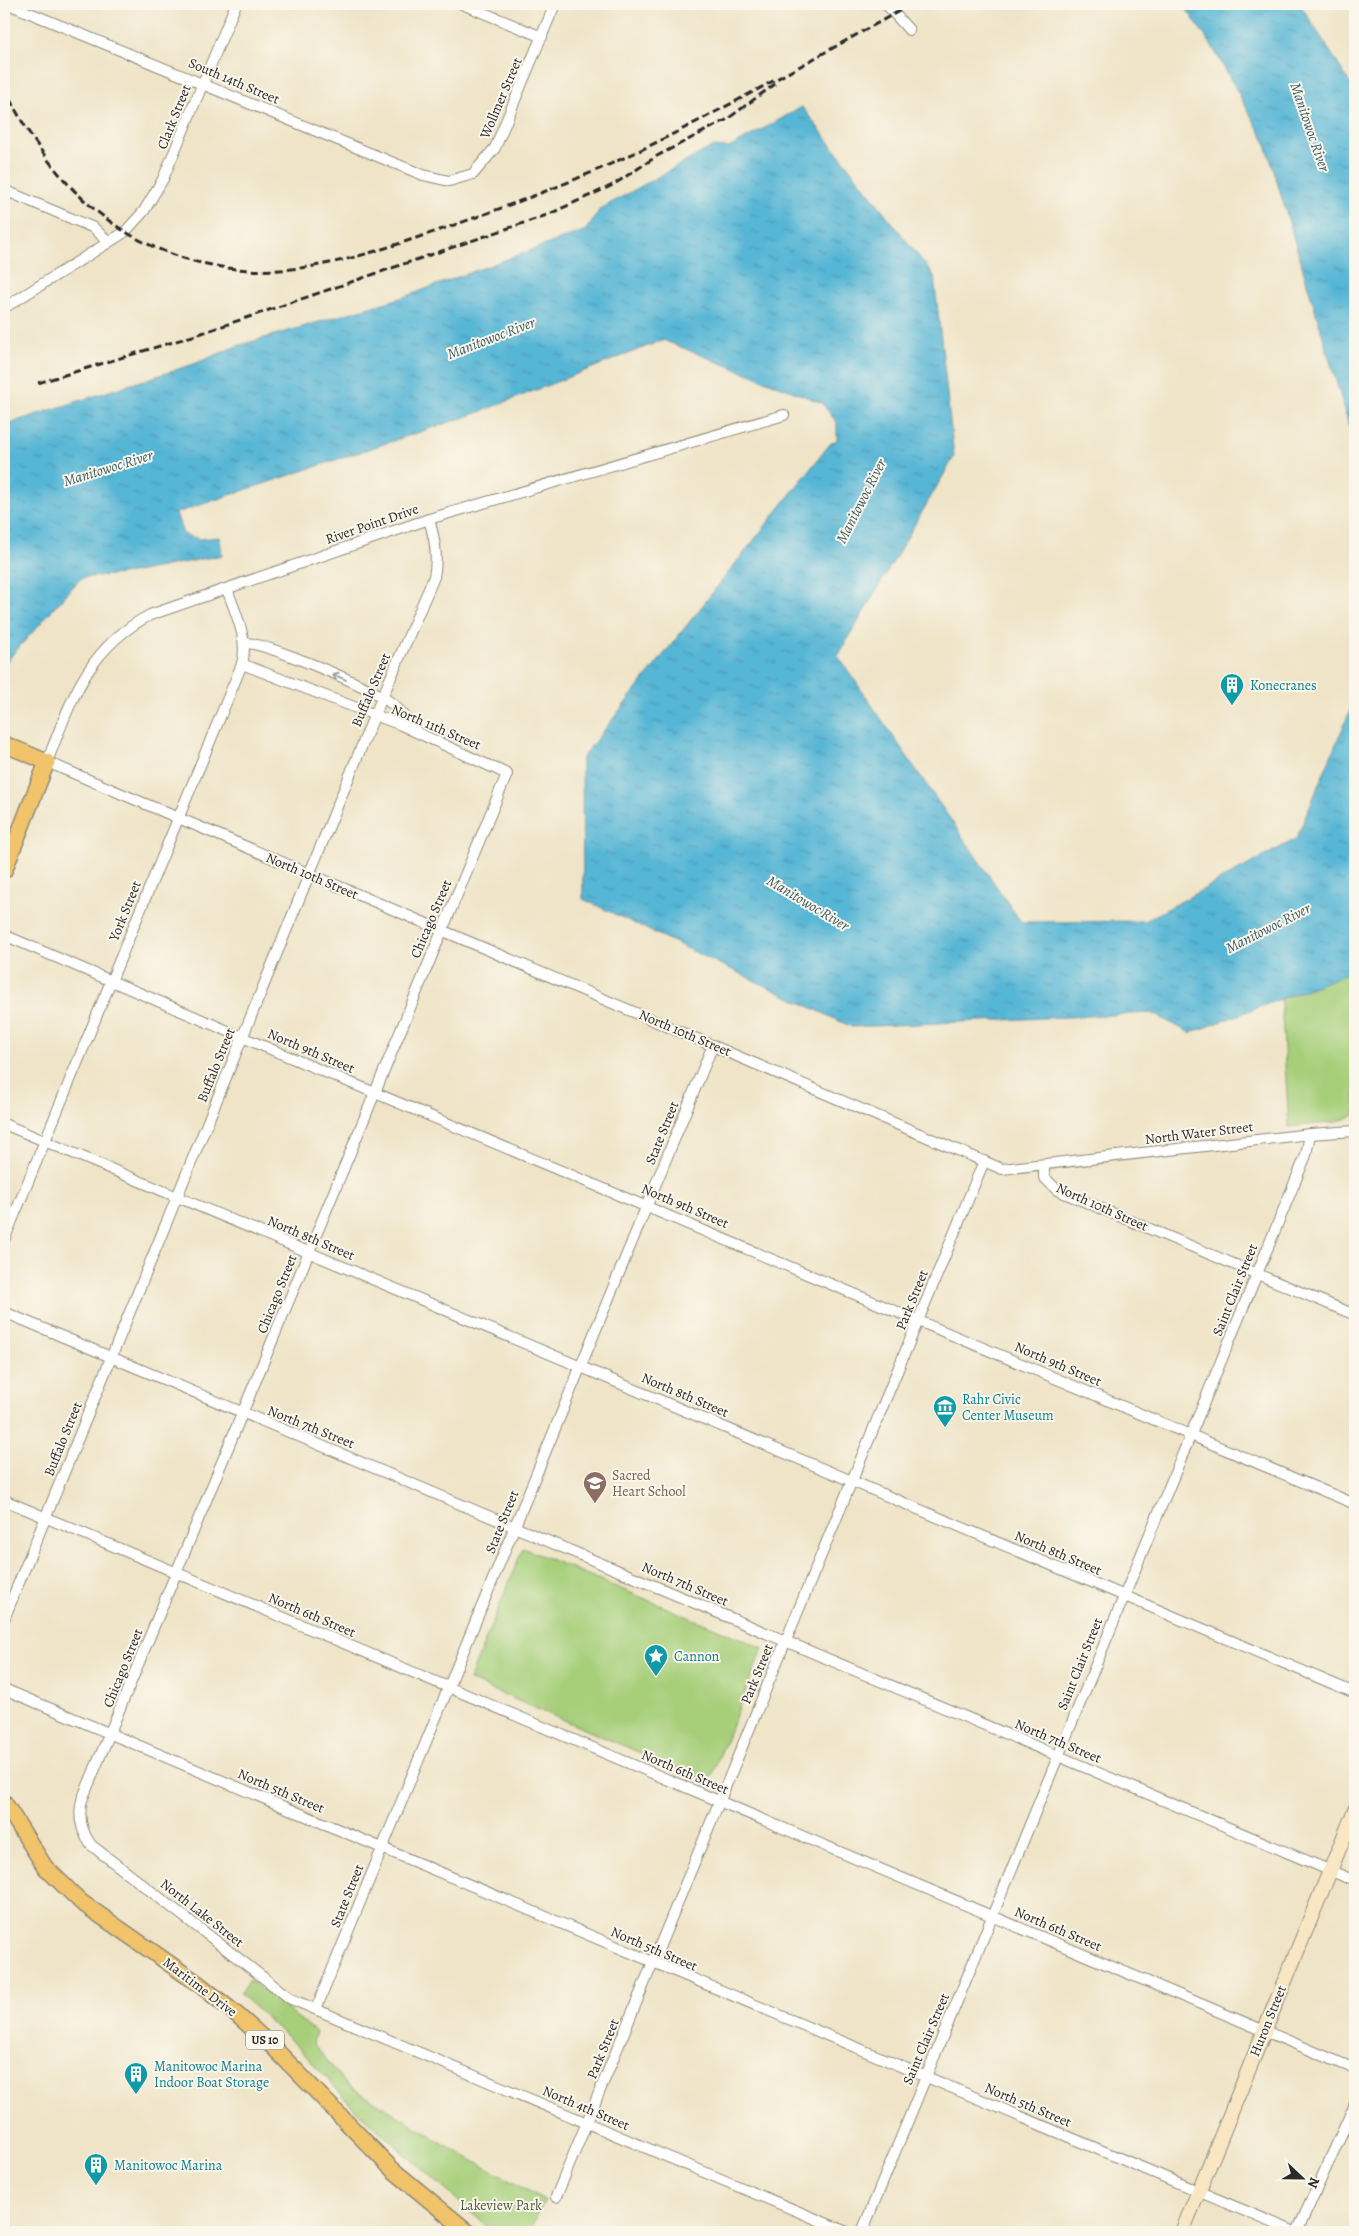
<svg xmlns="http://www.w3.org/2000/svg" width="1359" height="2236" viewBox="0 0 1359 2236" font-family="Alegreya,serif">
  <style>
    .green { fill: #a7cf7a; stroke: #697d52 }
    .water { fill: url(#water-ripples); stroke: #417080 }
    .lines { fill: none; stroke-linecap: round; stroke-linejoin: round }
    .street-casing { stroke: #8d8879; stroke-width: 12 }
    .secondary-casing { stroke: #8d8879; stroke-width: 16 }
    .primary-casing { stroke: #8d8879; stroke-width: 18 }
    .street { stroke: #fff; stroke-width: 10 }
    .secondary { stroke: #f9e7c3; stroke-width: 14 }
    .primary { stroke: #f1c36a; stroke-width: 15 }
    .rail { stroke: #2b2b2b; stroke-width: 3; stroke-dasharray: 8 4; stroke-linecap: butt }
    .oneway { stroke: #a0a0a0 }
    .labels { text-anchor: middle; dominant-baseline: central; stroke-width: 4; stroke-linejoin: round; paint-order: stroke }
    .shield { fill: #fbf7ec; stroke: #696865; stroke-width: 1 }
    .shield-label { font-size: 12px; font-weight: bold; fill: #2b2b2b }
    .street-label { font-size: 14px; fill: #2b2b2b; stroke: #fbf7ec }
    .culture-label { font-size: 14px; fill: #0d838f; stroke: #fbf7ec; text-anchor: start }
    .education-label { font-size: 14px; fill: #785e54; stroke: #fbf7ec; text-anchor: start }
    .park-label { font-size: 14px; fill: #505c43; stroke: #fbf7ec }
    .water-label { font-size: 15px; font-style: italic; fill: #3a5c66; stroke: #fbf7ec }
  </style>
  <defs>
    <pattern id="water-ripples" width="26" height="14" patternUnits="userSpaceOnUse" patternTransform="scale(1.25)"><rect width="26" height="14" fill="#57b6d5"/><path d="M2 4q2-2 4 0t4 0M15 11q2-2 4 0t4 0" fill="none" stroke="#4894ad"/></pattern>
  </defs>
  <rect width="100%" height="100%" fill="#fbf7ec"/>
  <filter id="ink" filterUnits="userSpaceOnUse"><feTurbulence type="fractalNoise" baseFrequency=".02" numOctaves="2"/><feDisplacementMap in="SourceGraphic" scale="10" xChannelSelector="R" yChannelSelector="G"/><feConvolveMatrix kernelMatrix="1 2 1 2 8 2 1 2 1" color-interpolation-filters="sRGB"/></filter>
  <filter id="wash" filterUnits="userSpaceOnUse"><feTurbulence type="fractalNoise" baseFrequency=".0096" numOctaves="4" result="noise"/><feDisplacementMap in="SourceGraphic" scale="20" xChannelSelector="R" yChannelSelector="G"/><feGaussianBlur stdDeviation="1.12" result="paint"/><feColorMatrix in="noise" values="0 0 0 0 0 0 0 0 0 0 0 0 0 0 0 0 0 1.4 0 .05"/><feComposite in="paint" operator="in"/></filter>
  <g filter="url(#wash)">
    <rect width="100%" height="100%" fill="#efe4c7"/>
    <g class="green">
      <path d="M1355 970V1115L1337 1122 1289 1127 1281 999Z"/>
      <path d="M523 1548 763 1648 709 1782 469 1680Z"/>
      <path d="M249 1980 316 2032 313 2043 346 2084 452 2149 545 2200 529 2232H493L356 2110 296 2045 240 1994Z"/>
    </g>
    <g class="water">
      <path d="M1183 4H1300L1355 91V445L1265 141 1212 46Z"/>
      <path d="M802 107 934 276 954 457 838 656 1021 922 1145 921 1296 839 1355 699V971L1190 1033 1152 1013 852 1027 583 899 582 758 830 444 837 440V423L822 403 663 340 480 412 176 513 183 534 199 539 220 537 222 555 131 573 81 578 4 664V425L194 364 237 346 404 297 586 230 600 209 712 147 729 148Z"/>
    </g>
  </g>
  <g filter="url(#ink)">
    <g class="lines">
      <g class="street-casing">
        <g id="street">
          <path d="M8 4 423 175 449 181 473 174 495 148 555 4"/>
          <path d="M462 4 542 37"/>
          <path d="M886 4 909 30"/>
          <path d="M4 190 94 228 108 242"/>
          <path d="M4 308 125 232 144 211 163 179 236 4"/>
          <path d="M784 415 429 519 150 615C87 648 71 701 47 762L1002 1169 1310 1134 1355 1131"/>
          <path d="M244 643C265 642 367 686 387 700 399 708 408 719 416 731"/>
          <path d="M242 664 401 725 507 774 82 1800C78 1816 81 1831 91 1845L291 1999 847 2232"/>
          <path d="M4 935 256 1043 1355 1504"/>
          <path d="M4 1124 1355 1693"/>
          <path d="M1044 1165V1177L1057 1190 1355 1315"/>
          <path d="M4 1240 242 664C249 639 235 612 227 589"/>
          <path d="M4 1312 1355 1881"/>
          <path d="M4 1500 1355 2069"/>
          <path d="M4 1619 370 726 434 577C438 556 435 540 429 519"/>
          <path d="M4 1689 1295 2232"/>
          <path d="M316 2009 713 1045"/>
          <path d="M556 2197 984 1161"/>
          <path d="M862 2232 1306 1155 1310 1134"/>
          <path d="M1297 2232 1355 2104"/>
        </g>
      </g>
      <g class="secondary-casing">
        <path id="secondary" d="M1182 2232 1355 1810"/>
      </g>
      <g class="primary-casing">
        <g id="primary">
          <path d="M4 744 47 762 4 871"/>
          <path d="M4 1802 45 1867 81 1902 200 1985 235 2013 273 2047 393 2170 468 2232"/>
        </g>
      </g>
      <use href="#street" class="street"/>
      <use href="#secondary" class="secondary"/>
      <use href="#primary" class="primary"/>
      <g class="rail">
        <path d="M4 88C49 178 112 247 216 266 296 281 365 255 440 230 511 205 582 179 649 146 738 102 825 52 912 4"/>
        <path d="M38 383 196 335 547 215 613 185 657 156 726 120 775 84"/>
      </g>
    </g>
    <defs><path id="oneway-shaft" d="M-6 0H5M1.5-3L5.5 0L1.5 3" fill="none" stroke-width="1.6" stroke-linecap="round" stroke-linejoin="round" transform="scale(1.25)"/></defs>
    <use class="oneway" href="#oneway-shaft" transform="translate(339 677) rotate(-157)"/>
  </g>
  <defs>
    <g id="building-pin" transform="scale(1.25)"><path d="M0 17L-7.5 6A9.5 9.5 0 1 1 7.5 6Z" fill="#0f9aa8" stroke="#fbf7ec"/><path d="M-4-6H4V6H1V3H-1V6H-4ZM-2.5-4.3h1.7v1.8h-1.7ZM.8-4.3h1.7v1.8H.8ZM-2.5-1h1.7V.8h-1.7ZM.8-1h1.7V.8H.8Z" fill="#fff"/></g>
    <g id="museum-pin" transform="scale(1.25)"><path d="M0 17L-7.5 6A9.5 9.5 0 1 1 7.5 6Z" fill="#0f9aa8" stroke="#fbf7ec"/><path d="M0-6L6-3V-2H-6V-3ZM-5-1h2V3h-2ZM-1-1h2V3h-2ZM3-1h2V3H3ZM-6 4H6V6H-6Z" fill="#fff"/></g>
    <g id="school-pin" transform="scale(1.25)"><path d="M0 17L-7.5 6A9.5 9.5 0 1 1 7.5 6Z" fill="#8d6e63" stroke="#fbf7ec"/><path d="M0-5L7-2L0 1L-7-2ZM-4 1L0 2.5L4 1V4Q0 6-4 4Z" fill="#fff"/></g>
    <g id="sight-pin" transform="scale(1.25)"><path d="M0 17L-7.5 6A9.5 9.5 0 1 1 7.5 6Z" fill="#0f9aa8" stroke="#fbf7ec"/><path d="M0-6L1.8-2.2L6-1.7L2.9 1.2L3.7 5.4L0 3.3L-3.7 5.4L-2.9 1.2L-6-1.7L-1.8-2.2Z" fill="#fff"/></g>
  </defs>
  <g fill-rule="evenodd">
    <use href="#building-pin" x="1232" y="685"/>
    <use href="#museum-pin" x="945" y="1407"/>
    <use href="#school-pin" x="595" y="1483"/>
    <use href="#sight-pin" x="656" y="1656"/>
    <use href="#building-pin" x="136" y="2074"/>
    <use href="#building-pin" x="96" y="2165"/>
  </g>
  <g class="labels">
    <rect class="shield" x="246" y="2030.5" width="38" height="19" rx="4"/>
    <g class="shield-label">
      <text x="265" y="2040">US 10</text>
    </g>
    <g class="street-label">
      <text transform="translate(234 81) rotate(23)">South 14th Street</text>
      <text transform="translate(501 98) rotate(-67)">Wollmer Street</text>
      <text transform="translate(174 117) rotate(-68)">Clark Street</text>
      <text transform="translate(372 524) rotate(-19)">River Point Drive</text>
      <text transform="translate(371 690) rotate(-67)">Buffalo Street</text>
      <text transform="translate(436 727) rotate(23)">North 11th Street</text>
      <text transform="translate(312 876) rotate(23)">North 10th Street</text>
      <text transform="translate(125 911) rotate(-68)">York Street</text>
      <text transform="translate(431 919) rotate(-67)">Chicago Street</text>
      <text transform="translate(685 1033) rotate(23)">North 10th Street</text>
      <text transform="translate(311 1051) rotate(23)">North 9th Street</text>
      <text transform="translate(216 1065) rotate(-68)">Buffalo Street</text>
      <text transform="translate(662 1133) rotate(-68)">State Street</text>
      <text transform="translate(1199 1133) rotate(-7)">North Water Street</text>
      <text transform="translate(685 1206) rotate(23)">North 9th Street</text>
      <text transform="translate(1102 1207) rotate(24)">North 10th Street</text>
      <text transform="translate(311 1238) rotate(23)">North 8th Street</text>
      <text transform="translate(1235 1290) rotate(-68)">Saint Clair Street</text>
      <text transform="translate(277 1294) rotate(-68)">Chicago Street</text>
      <text transform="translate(912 1300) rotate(-68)">Park Street</text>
      <text transform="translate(1058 1364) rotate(23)">North 9th Street</text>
      <text transform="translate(685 1395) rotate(23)">North 8th Street</text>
      <text transform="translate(311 1427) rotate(22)">North 7th Street</text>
      <text transform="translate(63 1439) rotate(-68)">Buffalo Street</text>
      <text transform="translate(502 1522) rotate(-68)">State Street</text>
      <text transform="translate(1058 1553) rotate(23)">North 8th Street</text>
      <text transform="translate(685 1584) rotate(23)">North 7th Street</text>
      <text transform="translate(312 1615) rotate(23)">North 6th Street</text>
      <text transform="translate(1080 1664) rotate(-68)">Saint Clair Street</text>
      <text transform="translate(123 1668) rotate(-68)">Chicago Street</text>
      <text transform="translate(757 1674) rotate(-68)">Park Street</text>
      <text transform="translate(1058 1741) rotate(23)">North 7th Street</text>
      <text transform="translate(685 1772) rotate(23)">North 6th Street</text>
      <text transform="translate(281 1791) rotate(23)">North 5th Street</text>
      <text transform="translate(347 1896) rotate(-68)">State Street</text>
      <text transform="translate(202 1913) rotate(38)">North Lake Street</text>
      <text transform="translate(1058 1929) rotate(23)">North 6th Street</text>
      <text transform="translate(654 1949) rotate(23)">North 5th Street</text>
      <text transform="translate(200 1987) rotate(37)">Maritime Drive</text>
      <text transform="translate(1268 2021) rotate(-68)">Huron Street</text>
      <text transform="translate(926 2039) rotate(-67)">Saint Clair Street</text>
      <text transform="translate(603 2049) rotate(-68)">Park Street</text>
      <text transform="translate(1028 2105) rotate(23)">North 5th Street</text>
      <text transform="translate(586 2108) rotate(23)">North 4th Street</text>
    </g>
    <g class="culture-label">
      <text x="1250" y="685">Konecranes</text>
      <text x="962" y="1399">Rahr Civic<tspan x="962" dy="16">Center Museum</tspan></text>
      <text x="674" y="1656">Cannon</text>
      <text x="154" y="2066">Manitowoc Marina<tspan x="154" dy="16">Indoor Boat Storage</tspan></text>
      <text x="114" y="2165">Manitowoc Marina</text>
    </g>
    <g class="education-label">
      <text x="612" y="1475">Sacred<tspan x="612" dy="16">Heart School</tspan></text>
    </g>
    <g class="park-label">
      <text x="501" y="2205">Lakeview Park</text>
    </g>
    <g class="water-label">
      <text transform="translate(1310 127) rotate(71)">Manitowoc River</text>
      <text transform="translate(491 338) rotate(-21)">Manitowoc River</text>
      <text transform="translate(108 468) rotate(-17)">Manitowoc River</text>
      <text transform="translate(861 501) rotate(-63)">Manitowoc River</text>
      <text transform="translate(808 903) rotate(31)">Manitowoc River</text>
      <text transform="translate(1268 928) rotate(-27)">Manitowoc River</text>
    </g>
  </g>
  <rect width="1359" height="2236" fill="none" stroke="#fbf7ec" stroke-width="20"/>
  <g transform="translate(1302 2178) rotate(112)" stroke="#fbf7ec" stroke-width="4" paint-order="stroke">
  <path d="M0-4L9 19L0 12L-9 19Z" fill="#2b2b2b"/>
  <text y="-8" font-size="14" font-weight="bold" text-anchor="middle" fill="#2b2b2b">N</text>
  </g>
</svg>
